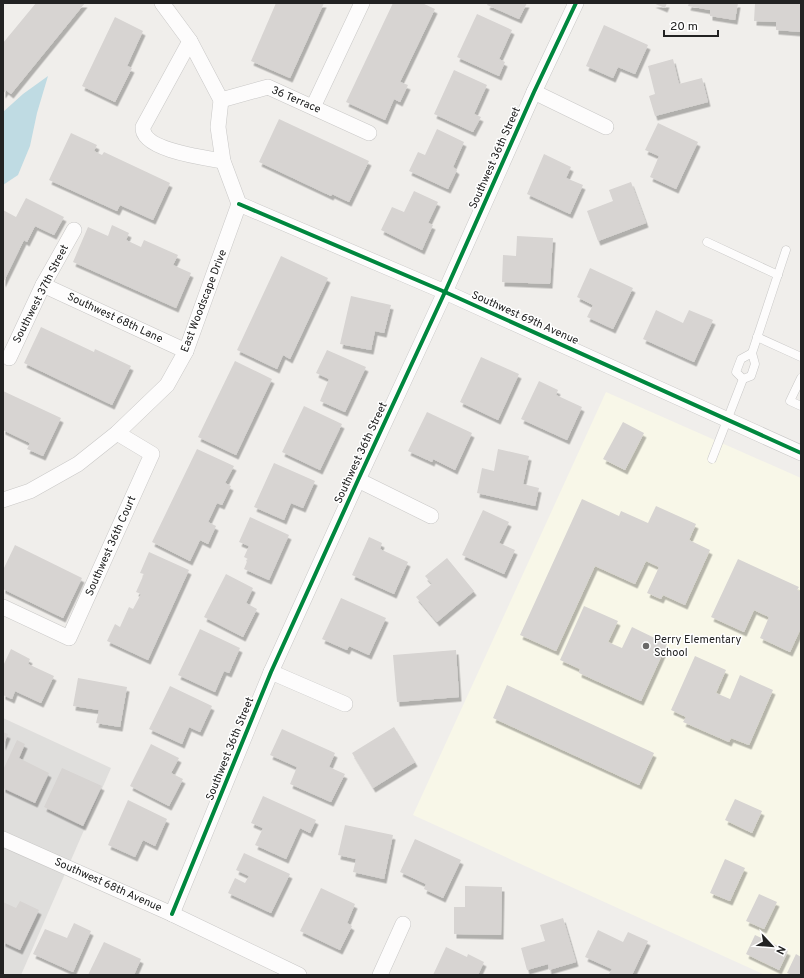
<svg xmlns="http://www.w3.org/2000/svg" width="804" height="978" viewBox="0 0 804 978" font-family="Overpass,sans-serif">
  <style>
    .residential { fill: #dfdedc }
    .education { fill: #f8f7e8 }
    .water { fill: #bfdbe3 }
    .building { fill: #d7d4d2; filter: url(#shadow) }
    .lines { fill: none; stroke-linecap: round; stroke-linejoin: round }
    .service-casing { stroke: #c9c8c7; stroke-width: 9 }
    .minor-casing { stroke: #c9c8c7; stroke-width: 16 }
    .service { stroke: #fdfcfc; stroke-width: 8 }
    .minor { stroke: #fdfcfc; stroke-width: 15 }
    .cycleway-casing { stroke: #fff; stroke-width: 6 }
    .cycleway { stroke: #00873e; stroke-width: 4 }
    .poi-dot { fill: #6a6968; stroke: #fff; stroke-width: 1.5 }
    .labels { text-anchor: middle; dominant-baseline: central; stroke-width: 3; stroke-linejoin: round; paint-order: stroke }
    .street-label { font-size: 11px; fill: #222; stroke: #fff }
    .poi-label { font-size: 11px; fill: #222; stroke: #fff; text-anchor: start }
  </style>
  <defs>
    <filter id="shadow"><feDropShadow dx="2.5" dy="4.5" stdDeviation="0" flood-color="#0004"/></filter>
  </defs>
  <rect width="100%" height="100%" fill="#f0eeeb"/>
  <path class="residential" d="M3 718 111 768 21 975H3Z"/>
  <path class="education" d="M606 392 801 478V975H765L413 815Z"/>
  <path class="water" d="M48 76 37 113 30 146 18 175 3 185V112L23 94Z"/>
  <g class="building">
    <path d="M36 3H85L11 94 6 90 3 94V43Z"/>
    <path d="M276 3H324L290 78 251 61Z"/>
    <path d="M393 3H422L435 9 400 82 408 85 400 102 394 99 385 120 346 102Z"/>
    <path d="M488 3H527L519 19 487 5Z"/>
    <path d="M653 3H667L665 8Z"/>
    <path d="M689 3H738L735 20 710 16V10L688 6Z"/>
    <path d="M755 3H801V32L776 30V22L754 21Z"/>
    <path d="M477 14 512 30 499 59 505 62 499 76 457 57Z"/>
    <path d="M115 17 143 31 127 66 132 68 115 102 82 86Z"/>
    <path d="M604 25 648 45 635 74 618 67 613 78 586 66Z"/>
    <path d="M673 59 679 84 702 78 708 102 655 116 649 96 655 94 648 66Z"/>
    <path d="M454 70 487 85 474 114 481 117 473 132 434 114Z"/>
    <path d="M279 119 369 161 349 202 332 194 331 196 259 162Z"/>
    <path d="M658 123 698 142 676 189 650 177 659 156 645 150Z"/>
    <path d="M437 129 464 142 453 167 457 170 448 189 409 171 418 152 425 155Z"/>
    <path d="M71 133 97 145 94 151 102 155 104 152 170 183 153 220 120 205 117 211 49 180Z"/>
    <path d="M544 154 571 167 566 178 583 185 570 214 527 194Z"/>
    <path d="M631 182 646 223 598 241 587 211 613 201 609 190Z"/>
    <path d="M414 191 438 202 428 223 433 225 422 250 381 230 392 207 404 212Z"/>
    <path d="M26 198 64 217 54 235 35 226 27 242 24 240 3 283V210L16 217Z"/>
    <path d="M112 225 129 233 126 240 141 247 144 240 178 255 173 265 191 273 176 308 73 262 88 227 108 236Z"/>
    <path d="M517 236 553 238 550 284 502 282 503 255 516 256Z"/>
    <path d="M281 256 328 278 290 359 283 355 277 369 237 350Z"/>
    <path d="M590 268 633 288 613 329 587 317 593 305 577 297Z"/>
    <path d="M351 296 391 305 384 333 375 331 371 350 340 344Z"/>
    <path d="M656 310 683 323 689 310 713 320 694 362 643 339Z"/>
    <path d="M41 327 94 352 95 349 131 366 112 405 24 363Z"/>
    <path d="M327 350 366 367 345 412 320 401 329 379 316 373Z"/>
    <path d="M481 357 519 374 498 420 460 402Z"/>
    <path d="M235 361 272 379 236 455 198 437Z"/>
    <path d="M539 381 558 390 556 395 582 407 567 440 521 419Z"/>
    <path d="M3 391 61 418 43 456 27 449 30 443 3 430Z"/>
    <path d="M304 406 342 424 320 470 282 452Z"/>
    <path d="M427 412 472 433 455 470 433 459 432 462 408 451Z"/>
    <path d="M623 422 644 433 625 470 603 459Z"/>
    <path d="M197 449 234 466 225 483 231 486 222 505 217 503 208 522 216 526 208 544 200 540 190 561 152 542Z"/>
    <path d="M498 449 529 456 523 484 539 488 535 506 477 493 482 468 494 471Z"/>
    <path d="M274 463 315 481 303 508 291 503 284 520 254 507Z"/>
    <path d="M582 499 619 516 621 511 648 523 656 506 696 524 689 540 710 550 685 605 663 595 661 599 647 593 659 567 646 561 635 584 595 566 556 651 520 635Z"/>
    <path d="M483 510 509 522 499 543 515 550 504 574 462 555Z"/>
    <path d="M250 517 289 535 269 580 244 569 248 559 244 557 249 546 239 542Z"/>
    <path d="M369 537 382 543 380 549 408 562 394 594 352 575Z"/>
    <path d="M15 545 82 578 63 618 3 589V570Z"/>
    <path d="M149 552 189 570 148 660 107 641 115 624 120 627 129 607 133 609 141 594 136 592 144 574 140 573Z"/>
    <path d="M447 558 474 591 437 622 416 597 432 584 425 576Z"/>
    <path d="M738 559 799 587 797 590 801 592V628L790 652 760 638 769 617 754 610 744 632 711 617Z"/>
    <path d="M226 574 253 588 246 603 257 609 243 637 204 617Z"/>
    <path d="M341 598 386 618 369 655 349 646 347 650 322 639Z"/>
    <path d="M584 606 618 621 608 642 622 648 632 627 667 644 641 701 579 673 580 669 560 660Z"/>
    <path d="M200 629 240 648 229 673 224 671 215 692 178 675Z"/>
    <path d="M11 649 30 659 28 664 54 676 41 703 15 691 12 699 3 695V666Z"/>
    <path d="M456 650 459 697 397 702 393 655Z"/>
    <path d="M695 656 726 670 716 693 730 699 740 675 773 690 749 745 731 738 729 742 683 722 686 717 671 710Z"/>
    <path d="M78 678 127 687 120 727 96 723 99 710 73 706Z"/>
    <path d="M507 685 654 753 639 785 493 718Z"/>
    <path d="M170 686 212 706 200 732 189 727 182 744 149 729Z"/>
    <path d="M394 727 415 762 373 788 352 753Z"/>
    <path d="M282 729 335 753 329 767 345 774 331 802 290 784 297 767 270 755Z"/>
    <path d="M3 732 8 734 3 746Z"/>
    <path d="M17 740 25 744 19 758 49 773 35 803 3 788V770Z"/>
    <path d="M151 744 179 758 171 773 183 779 169 806 130 786Z"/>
    <path d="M62 768 102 786 83 826 44 807Z"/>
    <path d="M263 796 316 820 310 833 300 828 286 859 255 845 263 828 251 823Z"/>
    <path d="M735 799 762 811 752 833 725 820Z"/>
    <path d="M128 800 167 819 155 846 143 840 135 857 108 845Z"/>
    <path d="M345 825 393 835 384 879 353 872 356 859 338 855Z"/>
    <path d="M415 839 461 860 443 898 424 889 426 884 400 872Z"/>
    <path d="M244 853 290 874 271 913 228 893 235 878 245 883 249 876 236 870Z"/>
    <path d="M725 859 745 868 730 901 710 893Z"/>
    <path d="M465 886 502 887 501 935 454 934V907H465Z"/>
    <path d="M321 888 355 904 347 923 352 926 340 950 300 931Z"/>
    <path d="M759 894 777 902 764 929 746 921Z"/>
    <path d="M20 901 39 910 20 950 3 942V902L16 908Z"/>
    <path d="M563 918 576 962 549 970 548 964 527 970 521 948 545 941 540 925Z"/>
    <path d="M74 923 91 931 73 972 33 954 45 929 67 938Z"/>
    <path d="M598 930 623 942 628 932 648 941 632 975H612L609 974 612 969 585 957Z"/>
    <path d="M755 935 788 951 779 970 746 954Z"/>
    <path d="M104 942 141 959 134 975H88Z"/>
    <path d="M446 947 467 957 468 954 484 962 478 975H433Z"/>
    <path d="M796 954 801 957V975H792L787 973Z"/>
  </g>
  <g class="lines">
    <g class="service-casing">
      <g id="service">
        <path d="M707 242 778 275"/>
        <path d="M757 337 801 357"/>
        <path d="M752 353 786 250"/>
        <path d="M752 353 755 364 751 376 743 379 736 372 741 359Z"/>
        <path d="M801 378 790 401 801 406"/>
        <path d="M712 459 743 379"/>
      </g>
    </g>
    <g class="minor-casing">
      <g id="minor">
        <path d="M162 3 190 41 221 100 218 127 223 161 239 204"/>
        <path d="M190 41 143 127C141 150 206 158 223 161"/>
        <path d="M534 92 606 127"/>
        <path d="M221 100 268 87 369 133"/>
        <path d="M313 107 362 3"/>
        <path d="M239 204 445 292 801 453"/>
        <path d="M43 285 186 351"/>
        <path d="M9 358 43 285 74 230"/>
        <path d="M358 480 431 516"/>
        <path d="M3 500 30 491 78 464 117 433 167 385 186 351 239 204"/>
        <path d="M3 607 69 638 152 454 117 433"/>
        <path d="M271 672 345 704"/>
        <path d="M3 839 172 914 299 975"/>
        <path d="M172 914 271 672 358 480 445 292 534 92 576 3"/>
        <path d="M380 975 403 924"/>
      </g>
    </g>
    <use href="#service" class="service"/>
    <use href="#minor" class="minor"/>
    <g class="cycleway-casing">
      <g id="cycleway">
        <path d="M239 204 445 292 801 453"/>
        <path d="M172 914 271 672 358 480 445 292 534 92 576 3"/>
      </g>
    </g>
    <use href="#cycleway" class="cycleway"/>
  </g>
  <circle class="poi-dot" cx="646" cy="646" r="4"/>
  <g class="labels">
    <g class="street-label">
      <text transform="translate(296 100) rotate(23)">36 Terrace</text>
      <text transform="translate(495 158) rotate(-66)">Southwest 36th Street</text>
      <text transform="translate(41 294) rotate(-63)">Southwest 37th Street</text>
      <text transform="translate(204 301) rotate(-69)">East Woodscape Drive</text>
      <text transform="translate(115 318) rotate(25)">Southwest 68th Lane</text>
      <text transform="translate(525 318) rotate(24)">Southwest 69th Avenue</text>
      <text transform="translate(361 453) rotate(-65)">Southwest 36th Street</text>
      <text transform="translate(111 546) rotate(-66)">Southwest 36th Court</text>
      <text transform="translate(230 749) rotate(-68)">Southwest 36th Street</text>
      <text transform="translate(108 885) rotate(24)">Southwest 68th Avenue</text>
    </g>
    <g class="poi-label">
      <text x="654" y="640">Perry Elementary<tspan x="654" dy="13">School</tspan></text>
    </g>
  </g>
  <rect width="804" height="978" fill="none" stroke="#222222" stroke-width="8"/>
  <g transform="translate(772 946) rotate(116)" stroke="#ffffff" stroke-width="3" paint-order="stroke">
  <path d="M0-3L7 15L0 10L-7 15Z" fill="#222222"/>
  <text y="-6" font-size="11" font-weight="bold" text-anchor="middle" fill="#222222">N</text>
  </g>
  <path d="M664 30v6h54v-6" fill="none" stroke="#222222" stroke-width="2"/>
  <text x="670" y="30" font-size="12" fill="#222222" stroke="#ffffff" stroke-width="3" paint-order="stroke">20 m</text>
</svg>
